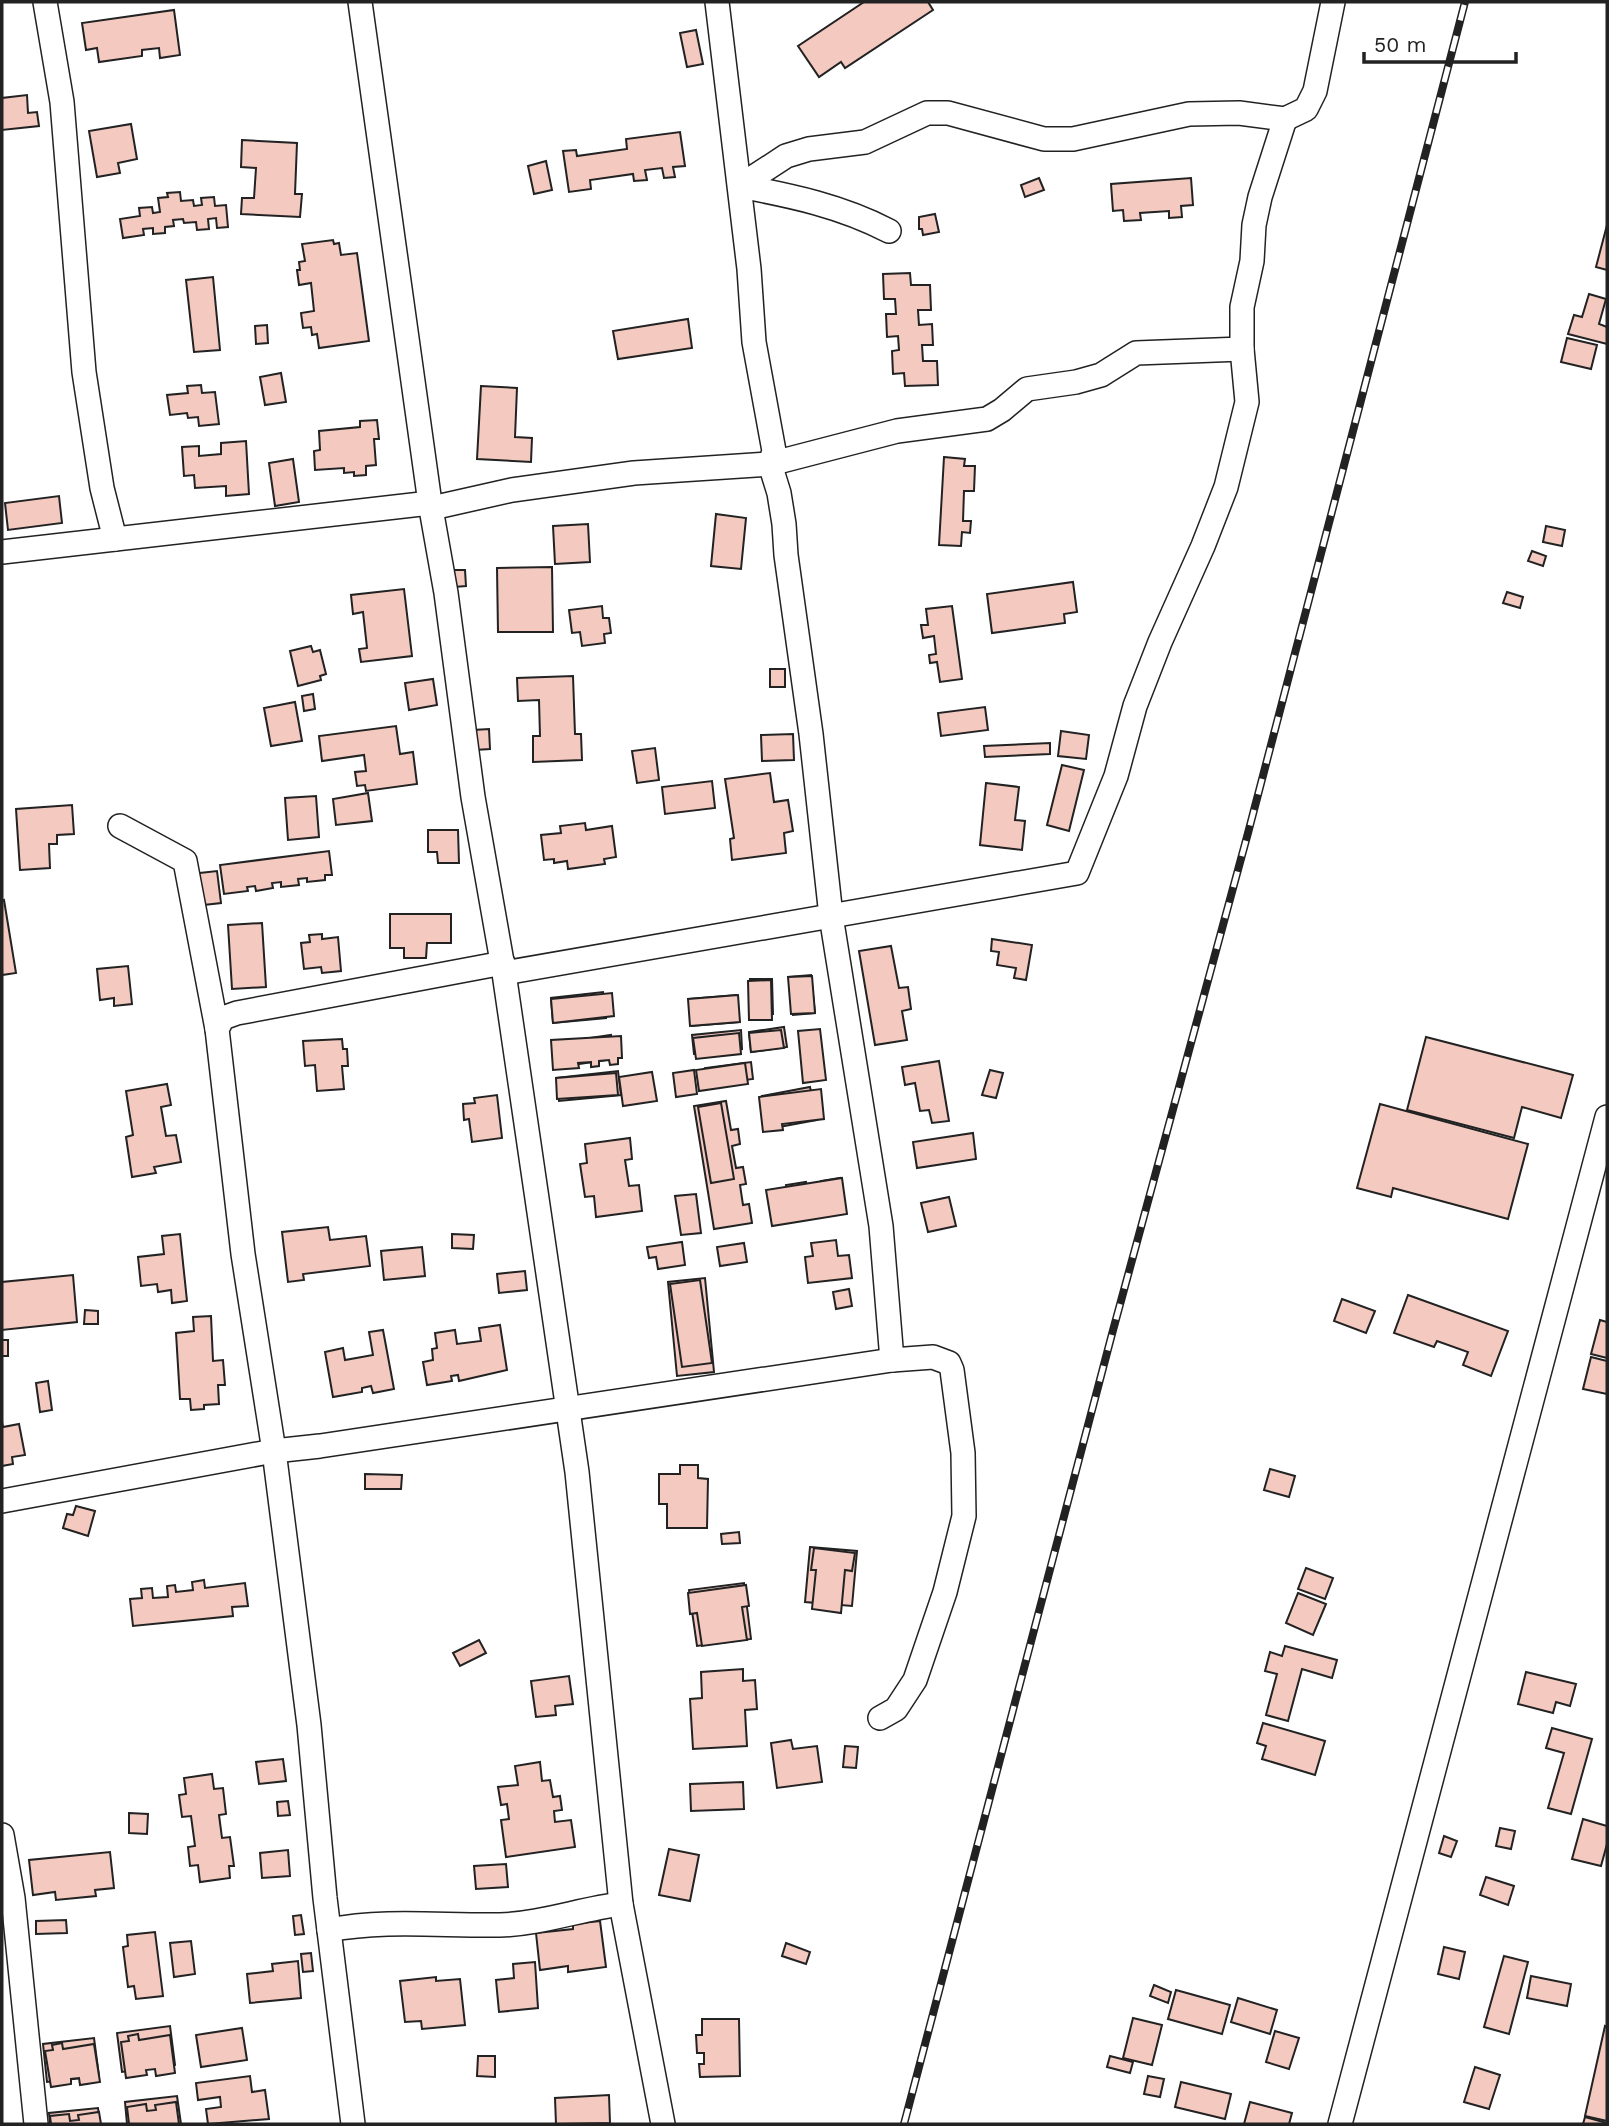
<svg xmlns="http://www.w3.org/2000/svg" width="1609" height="2126" viewBox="0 0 1609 2126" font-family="'Work Sans',sans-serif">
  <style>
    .building { fill: #f3c9c0; stroke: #222; stroke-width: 2 }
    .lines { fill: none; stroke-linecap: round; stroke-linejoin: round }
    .minor-casing { stroke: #222; stroke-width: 26 }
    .minor { stroke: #fff; stroke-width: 23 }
    .rail-casing { stroke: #222; stroke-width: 8 }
    .rail { stroke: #fff; stroke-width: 5; stroke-dasharray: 16; stroke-linecap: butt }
  </style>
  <rect width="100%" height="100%" fill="#fff"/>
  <g class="building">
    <path d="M864 2H928L933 10 845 68 841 62 819 77 798 46Z"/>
    <path d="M174 10 180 55 160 58 159 48 142 50V56L99 62 97 48 86 50 82 23Z"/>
    <path d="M696 30 703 64 687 67 680 33Z"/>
    <path d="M27 95 28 113 37 112 39 126 2 130V98Z"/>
    <path d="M131 124 137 159 118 163 120 173 97 177 89 131Z"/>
    <path d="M680 132 685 166 673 167 675 177 664 178 662 168 645 170 647 180 634 181 633 174 590 180 591 189 569 192 563 151 576 150 577 156 627 149 626 139Z"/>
    <path d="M242 140 297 143 295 194H302L300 217 241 214 242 198H254L256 168 241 167Z"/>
    <path d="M546 161 552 190 534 194 528 166Z"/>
    <path d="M1039 178 1044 190 1025 197 1021 185Z"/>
    <path d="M1191 178 1193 205 1181 206 1182 217 1169 218V211L1140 213 1141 220 1124 221 1123 210 1113 211 1111 184Z"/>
    <path d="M180 192 181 201 193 200 194 206 202 205 201 198 214 197 215 206 226 205 228 227 217 228 216 218 208 219 209 229 197 230 196 222 184 223 183 219 173 220 174 226 165 227V233L153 234V228L143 229 144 235 123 238 120 219 140 216 139 208 152 207 153 213 160 212 158 198 168 197 167 193Z"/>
    <path d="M935 214 939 232 923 235 922 229H919V217Z"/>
    <path d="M1607 225V270L1596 267Z"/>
    <path d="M333 240 334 244 339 243 341 255 357 253 369 341 319 348 317 334 312 335 311 327 303 328 301 313 314 311 311 283 299 285 297 270H300L299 262 305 261 302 244Z"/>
    <path d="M910 273 911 285H930L931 310H918L919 325 932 324 933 345H922L923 361H937L938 385 905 386 904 373 893 374 892 351 899 350 898 336 887 337 886 314H896L895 299H884L883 274Z"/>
    <path d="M213 277 220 350 194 352 186 280Z"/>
    <path d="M1589 294 1606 299 1599 324 1607 327V344L1568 334 1574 315 1582 317Z"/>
    <path d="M688 319 692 348 618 359 613 331Z"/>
    <path d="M267 325 268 343 256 344 255 326Z"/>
    <path d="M1567 338 1597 345 1591 369 1561 362Z"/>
    <path d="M281 373 286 402 265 405 260 377Z"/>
    <path d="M201 385 202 393 215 392 219 424 199 426 198 417 188 418 187 413 170 415 167 395 188 393 187 386Z"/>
    <path d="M481 386 517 388 515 437 532 438 531 462 477 459Z"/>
    <path d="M377 420 379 439H374L376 465 366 466V475L354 476V472L344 473V468L315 470 314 451 320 450 319 431 360 427V421Z"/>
    <path d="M246 441 249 494 226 496V486L195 488 194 475 184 476 182 447 199 446V456L221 454V443Z"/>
    <path d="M944 457 965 459 964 466H975L974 491H964L963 521H971L970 533 962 532 961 546 939 545Z"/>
    <path d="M293 459 299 502 275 506 269 463Z"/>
    <path d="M59 496 62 523 8 530 5 503Z"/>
    <path d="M716 514 746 518 741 569 711 566Z"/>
    <path d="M588 524 590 562 555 564 553 526Z"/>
    <path d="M1546 526 1565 530 1562 546 1543 542Z"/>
    <path d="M1532 551 1546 556 1543 566 1528 561Z"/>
    <path d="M552 567 553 632H498L497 568Z"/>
    <path d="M453 570H465L466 586 454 587Z"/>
    <path d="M1073 582 1077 612 1064 614 1065 623 992 633 987 594Z"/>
    <path d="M404 589 412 656 361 662 359 649 367 648 363 612 353 614 351 595Z"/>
    <path d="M1507 592 1523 597 1520 608 1503 603Z"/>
    <path d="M602 606 603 618H609L611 633 604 634 605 643 582 646 580 632 572 633 569 610Z"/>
    <path d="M952 606 962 679 940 682 937 662 930 663 929 655 936 654 934 636 923 638 921 625H928L926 609Z"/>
    <path d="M311 646 313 652 320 650 326 674 320 676 321 680 298 686 290 651Z"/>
    <rect x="770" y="669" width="15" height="18"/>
    <path d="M573 676 575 734H581L582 760 533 762V736H540L539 700 518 701 517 678Z"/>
    <path d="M433 679 437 705 409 710 405 683Z"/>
    <path d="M313 694 315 709 304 711 302 696Z"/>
    <path d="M295 702 302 741 271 746 264 708Z"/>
    <path d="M985 707 988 730 941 736 938 713Z"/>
    <path d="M396 726 400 754 413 752 417 784 366 791 365 785 357 786 355 772 366 771 364 755 322 761 319 736Z"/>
    <path d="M489 729 490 749 475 750 473 730Z"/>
    <path d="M1061 731 1089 735 1086 759 1058 756Z"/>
    <path d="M793 734 794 760 762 761 761 735Z"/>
    <path d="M1050 743V754L985 757 984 746Z"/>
    <path d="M655 748 659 780 637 783 632 751Z"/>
    <path d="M1062 765 1084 770 1069 831 1047 825Z"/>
    <path d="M770 773 774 802 788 800 793 831 784 833 786 853 732 860 730 839 734 838 725 779Z"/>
    <path d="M712 781 715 808 665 814 662 787Z"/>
    <path d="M986 783 1019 787 1015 820 1025 821 1022 850 980 845Z"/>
    <path d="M368 793 372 821 336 825 333 799Z"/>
    <path d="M316 796 319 837 288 840 285 798Z"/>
    <path d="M72 805 74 834 57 835V844H49L50 868 20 870 16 809Z"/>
    <path d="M585 823 586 830 612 826 616 857 604 859 605 864 568 869 567 861 554 863V859L544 860 541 835 561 833 560 826Z"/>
    <path d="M428 830H458L459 863H438L437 852H428Z"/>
    <path d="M329 851 332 875H325V880L307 882V878L298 879 299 885 281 887V882L272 883 273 888 256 891 255 886 247 887 248 891 224 894 220 865Z"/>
    <path d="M217 871 221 903 195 906 191 874Z"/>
    <path d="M4 900 16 973 2 975V901Z"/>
    <path d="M390 914H451V943H427L426 958H404V948H390Z"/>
    <path d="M262 923 266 987 232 989 228 925Z"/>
    <path d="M322 934V939L338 937 341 971 322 973 321 967 304 969 301 943 310 942 309 935Z"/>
    <path d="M992 939 1032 945 1026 980 1014 978 1016 968 997 965 999 952 991 951Z"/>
    <path d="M891 946 899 988 908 987 911 1009 902 1011 907 1040 875 1045 859 951Z"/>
    <path d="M128 966 132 1004 114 1006V998L100 1000 97 969Z"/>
    <path d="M811 975 815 1013 793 1015 789 977Z"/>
    <path d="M812 976 815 1013 791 1014 788 977Z"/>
    <path d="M750 979H772L773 1014H751Z"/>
    <path d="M771 980 772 1020H749L748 981Z"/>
    <path d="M603 992 606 1018 553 1023 551 998Z"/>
    <path d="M612 993 614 1016 553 1023 551 999Z"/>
    <path d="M736 995 738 1022 692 1026 690 999Z"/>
    <path d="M738 995 740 1022 690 1026 688 999Z"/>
    <path d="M784 1027 787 1047 751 1052 749 1032Z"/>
    <path d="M820 1029 826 1080 803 1083 798 1031Z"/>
    <path d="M741 1030 742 1049 694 1054 692 1035Z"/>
    <path d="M781 1030 784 1048 751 1052 749 1033Z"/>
    <path d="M739 1033 741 1054 696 1059 693 1038Z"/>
    <path d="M611 1035 614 1059 558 1067 555 1043Z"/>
    <path d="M621 1036 622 1058H618V1064L610 1065 609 1060 599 1061V1066L591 1067V1062L578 1063 579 1068 553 1070 551 1040Z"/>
    <path d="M1426 1037 1573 1075 1561 1118 1522 1107 1514 1138 1407 1110Z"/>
    <path d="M342 1039 343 1049H347L348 1066H342L344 1089 317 1091 315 1065 305 1066 303 1041Z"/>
    <path d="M939 1061 949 1121 932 1123 929 1110 920 1111 915 1083 905 1085 902 1067Z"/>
    <path d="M751 1062 753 1079 707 1085 705 1068Z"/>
    <path d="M745 1063 748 1084 699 1091 696 1070Z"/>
    <path d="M694 1070 697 1094 676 1097 673 1073Z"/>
    <path d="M990 1070 1003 1073 996 1098 982 1095Z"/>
    <path d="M618 1071 621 1095 559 1101 557 1078Z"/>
    <path d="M652 1072 657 1101 623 1106 619 1077Z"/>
    <path d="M616 1073 618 1095 557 1099 556 1078Z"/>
    <path d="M167 1084 171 1105 161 1107 166 1136 176 1135 181 1162 154 1167 156 1173 132 1177 126 1137 133 1135 126 1091Z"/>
    <path d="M810 1087 817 1120 768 1129 762 1096Z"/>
    <path d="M821 1089 824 1119 782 1124 783 1130 763 1132 759 1097Z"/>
    <path d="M497 1095 502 1138 472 1142 469 1119 464 1120 463 1104 475 1103 474 1098Z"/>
    <path d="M726 1101 731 1130 738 1129 740 1144 732 1146 736 1168 743 1167 746 1184 740 1185 743 1205 749 1204 752 1223 714 1229 694 1106Z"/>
    <path d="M721 1103 734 1179 711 1183 698 1107Z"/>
    <path d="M1380 1104 1528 1144 1508 1219 1393 1188 1391 1197 1357 1188Z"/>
    <path d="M973 1133 976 1159 917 1168 913 1142Z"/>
    <path d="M630 1138 632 1159 625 1160 629 1186 639 1185 642 1211 596 1217 594 1196 585 1197 580 1164 587 1163 585 1144Z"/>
    <path d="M840 1178 844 1211 776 1221 772 1193 787 1191 786 1185 806 1182 807 1188 822 1186 821 1181Z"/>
    <path d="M842 1178 847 1214 772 1226 766 1190Z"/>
    <path d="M696 1194 701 1233 681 1235 675 1196Z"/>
    <path d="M949 1197 956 1226 928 1232 921 1203Z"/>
    <path d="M328 1227 330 1240 366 1236 370 1266 303 1274 304 1280 288 1282 282 1232Z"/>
    <path d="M180 1234 187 1301 172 1303 171 1290 158 1292 157 1284 141 1286 138 1257 164 1254 162 1236Z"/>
    <path d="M452 1234 474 1235 473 1249 452 1248Z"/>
    <path d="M836 1240 838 1256 849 1255 852 1278 808 1283 805 1257 813 1256 811 1243Z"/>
    <path d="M682 1242 685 1265 658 1269 656 1257 649 1258 647 1247Z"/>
    <path d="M744 1243 747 1262 720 1266 717 1247Z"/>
    <path d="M422 1247 425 1276 384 1280 381 1251Z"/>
    <path d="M525 1271 527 1290 499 1293 497 1274Z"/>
    <path d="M73 1275 77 1322 2 1330V1282Z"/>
    <path d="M705 1278 714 1372 677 1376 668 1282Z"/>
    <path d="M700 1280 712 1363 682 1367 670 1284Z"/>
    <path d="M849 1289 852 1306 836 1309 833 1292Z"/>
    <path d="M1408 1295 1508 1331 1491 1376 1463 1365 1468 1352 1437 1341 1434 1347 1394 1333Z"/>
    <path d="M1342 1299 1375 1311 1366 1333 1334 1321Z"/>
    <path d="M85 1310 98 1311V1324H84Z"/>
    <path d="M211 1316 213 1361 223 1360 225 1385H218L219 1404 204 1405V1409L191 1410 190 1399H180L176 1333 194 1331 193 1317Z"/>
    <path d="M1600 1320 1607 1322V1358L1591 1354Z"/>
    <path d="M500 1325 507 1370 459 1381 458 1375 451 1376 452 1381 427 1385 423 1362 433 1360 432 1349 437 1348 435 1333 455 1330 457 1344 481 1341 479 1328Z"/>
    <path d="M383 1330 394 1389 373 1393 371 1386 362 1388V1392L333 1397 325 1352 343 1348 345 1360 373 1355 369 1332Z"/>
    <rect x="2" y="1340" width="6" height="16"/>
    <path d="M1591 1357 1607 1361V1394L1583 1389Z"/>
    <path d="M48 1381 52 1410 40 1412 36 1383Z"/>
    <path d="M2 1422 3 1427 19 1424 25 1455 12 1457 13 1464 2 1466Z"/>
    <path d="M680 1465H698V1478L708 1479 707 1528H667V1504H659V1474H680Z"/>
    <path d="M1270 1469 1295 1476 1289 1497 1264 1490Z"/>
    <path d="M365 1474 402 1475 401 1489H365Z"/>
    <path d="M76 1506 95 1511 88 1536 63 1528 67 1514 73 1515Z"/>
    <path d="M739 1532 740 1543 722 1544 721 1534Z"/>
    <path d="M810 1547 857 1551 852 1606 805 1602Z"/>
    <path d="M814 1548 855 1553 852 1571 845 1570 841 1613 812 1609 816 1570H811Z"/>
    <path d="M1306 1568 1333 1578 1325 1599 1298 1589Z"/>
    <path d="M204 1580 205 1588 245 1583 248 1606 232 1607 233 1616 133 1626 130 1599 142 1598 141 1589 152 1588 153 1598 168 1597 167 1586 175 1585 176 1592 193 1590 192 1582Z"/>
    <path d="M744 1583 751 1639 697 1646 689 1590Z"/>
    <path d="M746 1585 749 1606 742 1607 747 1640 702 1646 697 1613 690 1614 688 1593Z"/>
    <path d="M1298 1593 1326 1604 1313 1635 1286 1623Z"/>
    <path d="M479 1640 486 1653 460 1666 453 1653Z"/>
    <path d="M1285 1646 1337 1660 1332 1678 1302 1669 1288 1721 1266 1715 1277 1674 1265 1671 1270 1652 1282 1656Z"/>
    <path d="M743 1669V1681L755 1680 757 1709 745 1710 747 1746 693 1749 690 1699 702 1698 701 1672Z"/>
    <path d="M1526 1672 1576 1684 1570 1706 1556 1702 1553 1713 1518 1704Z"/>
    <path d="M569 1676 573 1704 555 1706 556 1715 536 1717 531 1681Z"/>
    <path d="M1263 1723 1325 1741 1315 1775 1262 1759 1266 1746 1257 1743Z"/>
    <path d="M1552 1728 1592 1739 1571 1814 1548 1808 1564 1753 1546 1748Z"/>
    <path d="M791 1740 793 1749 817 1746 822 1782 777 1788 771 1743Z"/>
    <path d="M845 1746 858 1747 856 1768 843 1767Z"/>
    <path d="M283 1759 286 1781 259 1784 256 1762Z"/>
    <path d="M540 1762 542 1781 550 1780 553 1797 560 1796 562 1810 554 1811 555 1822 571 1820 575 1847 506 1857 501 1820 509 1819 507 1804 501 1805 498 1787 518 1785 515 1766Z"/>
    <path d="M212 1774 214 1789 223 1788 226 1814 219 1815 222 1838 230 1837 234 1866H229L230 1878 200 1882 198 1865 190 1866 188 1847 195 1846 191 1816 182 1817 179 1795 186 1794 184 1778Z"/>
    <path d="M743 1782 744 1809 691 1811 690 1784Z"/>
    <path d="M288 1801 290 1815 278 1816 277 1802Z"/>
    <path d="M129 1813 148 1814 147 1834 129 1833Z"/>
    <path d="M1583 1819 1607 1826V1844L1601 1866 1572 1859Z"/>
    <path d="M1500 1828 1515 1831 1511 1849 1496 1846Z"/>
    <path d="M1444 1836 1457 1841 1451 1857 1439 1853Z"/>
    <path d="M669 1849 699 1855 690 1901 659 1895Z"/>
    <path d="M288 1850 290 1876 262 1878 260 1853Z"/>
    <path d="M110 1852 114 1888 95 1890 96 1896 56 1900 55 1892 33 1895 29 1860Z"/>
    <path d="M506 1864 508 1887 476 1889 474 1866Z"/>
    <path d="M1486 1877 1514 1886 1508 1905 1480 1895Z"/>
    <path d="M301 1915 304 1934 295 1935 293 1916Z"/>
    <path d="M66 1920 67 1933 36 1934V1921Z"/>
    <path d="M600 1921 606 1967 568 1972V1966L540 1970 536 1933 573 1929V1924Z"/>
    <path d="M155 1932 163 1996 136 1999 134 1986 128 1987 123 1947 128 1946 127 1935Z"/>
    <path d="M191 1941 195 1974 174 1977 170 1943Z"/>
    <path d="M786 1943 810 1952 806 1964 782 1956Z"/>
    <path d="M1444 1947 1465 1952 1459 1979 1438 1974Z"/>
    <path d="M311 1953 313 1971 303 1972 301 1954Z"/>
    <path d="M1504 1956 1528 1962 1509 2034 1484 2027Z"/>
    <path d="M298 1961 301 1998 250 2003 247 1974 273 1971 272 1964Z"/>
    <path d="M535 1962 538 2008 499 2012 496 1980 514 1978 513 1964Z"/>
    <path d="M1531 1976 1571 1984 1567 2006 1527 1998Z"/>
    <path d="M436 1977V1981L460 1979 465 2025 422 2029 421 2021 405 2022 400 1981Z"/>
    <path d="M1154 1985 1171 1992 1168 2003 1150 1996Z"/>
    <path d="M1176 1990 1230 2005 1222 2034 1168 2019Z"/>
    <path d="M1238 1998 1277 2010 1270 2034 1231 2022Z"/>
    <path d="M1133 2018 1162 2025 1152 2065 1123 2058Z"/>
    <path d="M702 2019H739L740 2076 700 2077 699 2064H704V2053H697L696 2035H702Z"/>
    <path d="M170 2026 175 2065 122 2072 117 2033Z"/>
    <path d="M1605 2026 1607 2027V2121L1585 2116Z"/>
    <path d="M242 2028 247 2060 201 2067 196 2035Z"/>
    <path d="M1275 2031 1299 2038 1289 2069 1266 2062Z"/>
    <path d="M138 2034 139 2040 170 2035 175 2073 156 2076 155 2069 146 2070 147 2075 126 2078 121 2042 129 2041 128 2036Z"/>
    <path d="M94 2038 99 2076 47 2082 43 2044Z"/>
    <path d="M62 2043 63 2049 94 2044 100 2082 80 2085 79 2078 71 2079V2084L51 2087 45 2051 53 2050 52 2045Z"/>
    <path d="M478 2056H495V2077L477 2076Z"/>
    <path d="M1110 2056 1133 2062 1130 2073 1107 2067Z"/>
    <path d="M1475 2067 1500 2075 1489 2109 1464 2102Z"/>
    <path d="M250 2076 252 2092 265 2090 269 2119 208 2124 206 2109 221 2107 220 2097 198 2100 196 2083Z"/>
    <path d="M1148 2076 1164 2079 1160 2097 1144 2094Z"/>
    <path d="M1181 2082 1231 2094 1225 2119 1175 2107Z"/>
    <path d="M609 2095 610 2123 556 2124 555 2098Z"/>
    <path d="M177 2096 181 2124H127L125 2102Z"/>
    <path d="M176 2102 179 2124H129L127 2107 146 2104 147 2111 156 2110 155 2105Z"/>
    <path d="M1250 2102 1292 2113 1289 2124H1244Z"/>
    <path d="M98 2108 100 2124H50L49 2113Z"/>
    <path d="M99 2112 101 2124H51L50 2116 69 2114 70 2121 79 2120 78 2115Z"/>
    <path d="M1585 2117 1607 2123V2124H1583Z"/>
  </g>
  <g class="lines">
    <g class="minor-casing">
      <g id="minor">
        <path d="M45 2 62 102 84 372 102 488 115 539"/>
        <path d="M360 2 430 503 446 593 473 797 504 973 577 1472 621 1904 663 2124"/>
        <path d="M717 2 749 269 754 342 774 451 770 464 779 493 784 524 786 555 811 734 831 916 881 1226 892 1360"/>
        <path d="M889 231C841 206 792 196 740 186L786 156 809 149 865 142 927 113H948L1044 139H1073L1189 114 1239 113 1285 119 1306 109 1315 91 1333 2"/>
        <path d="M432 508 512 490 634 473 770 464 897 431 987 419 1002 410 1027 389 1076 382 1101 375 1136 353 1242 349V307L1252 261 1254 225 1260 197 1285 119"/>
        <path d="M2 552 430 503"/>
        <path d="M120 826 185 861 217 1029"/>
        <path d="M504 973 1077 873 1116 776 1135 706 1160 642 1203 546 1226 487 1247 402 1242 349"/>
        <path d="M2 1501 274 1451 320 1446 892 1360 933 1357 949 1363 952 1370 963 1453 964 1516 945 1592 915 1680 896 1709 880 1718"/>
        <path d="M2 1835 13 1898 36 2124"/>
        <path d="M329 1930C385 1919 443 1926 500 1925 540 1924 581 1909 621 1904"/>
        <path d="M353 2124 325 1898 309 1725 274 1451 243 1254 217 1029 223 1018 237 1013 503 963"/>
        <path d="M1340 2124 1607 1117"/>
      </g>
    </g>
    <use href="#minor" class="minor"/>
    <g class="rail-casing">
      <path id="rail" d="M904 2124 1112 1334 1248 833 1465 2"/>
    </g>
    <use href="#rail" class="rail"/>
  </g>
  <rect width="1609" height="2126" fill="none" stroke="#222222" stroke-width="7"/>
  <path d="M1364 52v10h152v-10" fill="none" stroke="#222222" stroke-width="3.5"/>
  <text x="1374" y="52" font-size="21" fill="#222222" stroke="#ffffff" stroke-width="5" paint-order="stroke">50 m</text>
</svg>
